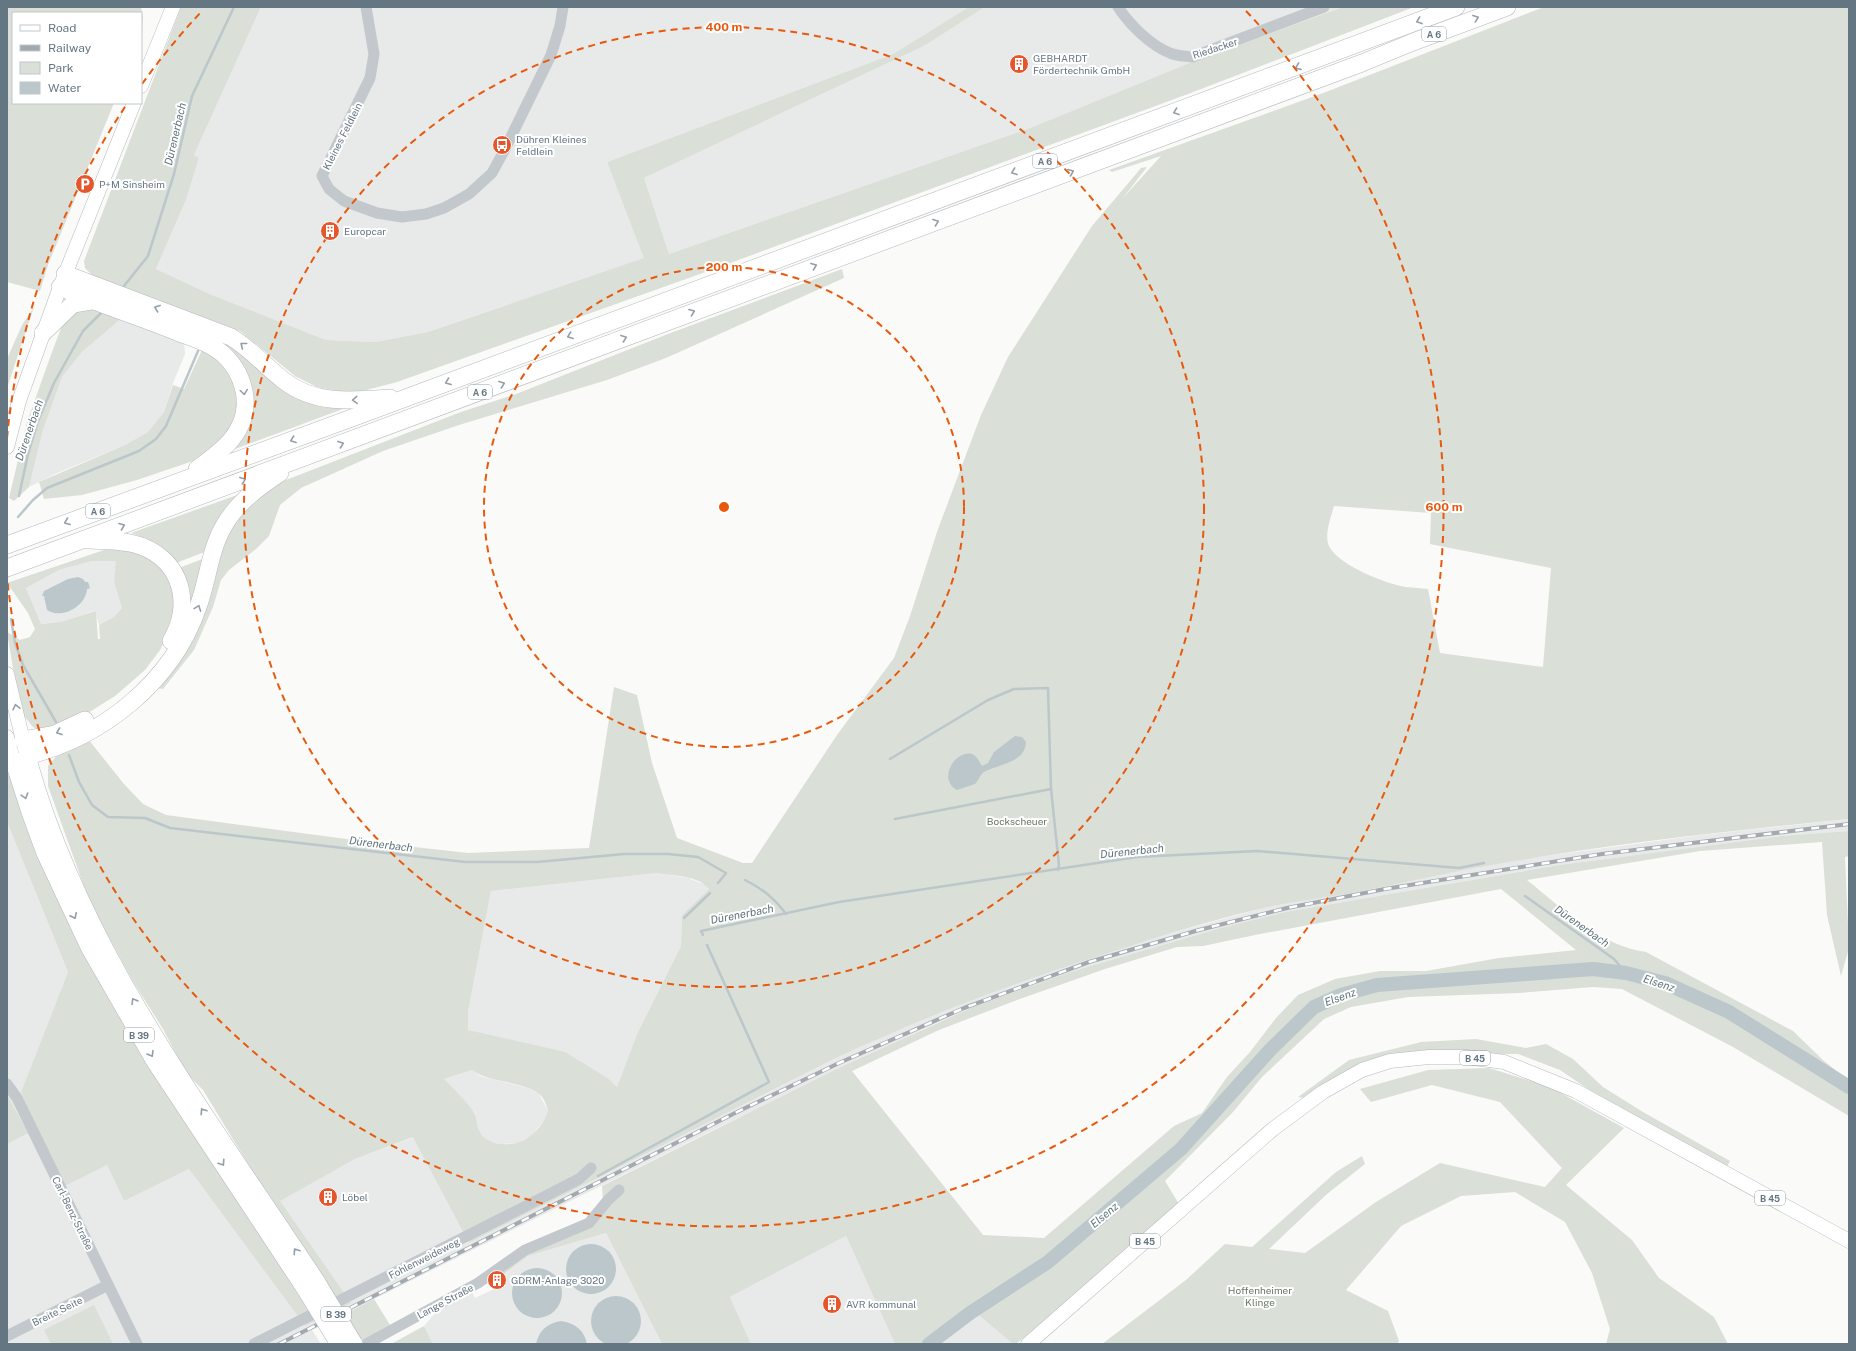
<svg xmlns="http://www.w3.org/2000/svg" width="1856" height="1351" viewBox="0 0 1856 1351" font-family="'Public Sans',sans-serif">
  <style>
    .built { fill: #e8e9e9 }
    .green { fill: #dadfd7; fill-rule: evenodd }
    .water { fill: #bbc7cb }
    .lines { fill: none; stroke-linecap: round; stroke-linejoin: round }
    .stream { stroke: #bbc7cb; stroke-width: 2.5 }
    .river { stroke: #bbc7cb; stroke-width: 14 }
    .major-casing { stroke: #b5babe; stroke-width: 15 }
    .highway-casing { stroke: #b4b9bd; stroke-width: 18 }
    .minor { stroke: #c3c8cc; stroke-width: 11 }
    .major { stroke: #fff; stroke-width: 14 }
    .highway { stroke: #fff; stroke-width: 17 }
    .rail-casing { stroke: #a2aab0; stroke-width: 4 }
    .rail { stroke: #fff; stroke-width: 2.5; stroke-dasharray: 8; stroke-linecap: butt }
    .highway-bridge-casing { stroke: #b4b9bd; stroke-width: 18; stroke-linecap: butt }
    .highway-bridge { stroke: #fff; stroke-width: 17 }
    .oneway { stroke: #939fa8 }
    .ring { fill: none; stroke: #e8590c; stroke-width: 2; stroke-dasharray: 7 5 }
    .labels { text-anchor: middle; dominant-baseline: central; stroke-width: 4; stroke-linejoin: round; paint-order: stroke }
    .shield { fill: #fff; stroke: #939fa8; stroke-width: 1 }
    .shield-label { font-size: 9px; font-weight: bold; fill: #657683 }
    .street-label { font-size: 10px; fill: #657683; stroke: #fff }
    .poi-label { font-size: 10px; fill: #657683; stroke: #fff; text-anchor: start }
    .park-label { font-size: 10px; fill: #687a64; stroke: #fff }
    .water-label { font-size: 11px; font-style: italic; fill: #60757c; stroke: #fff }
    .centre { fill: #e8590c; stroke: #fff; stroke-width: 2 }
    .ring-label { font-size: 12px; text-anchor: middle; font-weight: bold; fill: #e8590c; stroke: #fff; stroke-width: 4; stroke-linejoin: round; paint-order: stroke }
  </style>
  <rect width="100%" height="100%" fill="#fafaf8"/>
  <g class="built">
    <path d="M261 7H969L893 54 607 162 645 258 428 332 375 342 326 340 212 295 156 269 186 200 199 158 194 155Z"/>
    <path d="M985 7H1343L1199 59 1030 128 669 254 644 178 924 46Z"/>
    <path d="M123 317 184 342 185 354 173 383 164 412 148 432 125 445 57 473 29 487 43 430 62 377 82 352Z"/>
    <path d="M92 561H117L114 582 122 608 114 617 99 625 95 611 60 622 41 624 26 588 59 570Z"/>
    <path d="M1849 819V831L1781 836 1559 865 1285 912 1224 927 1070 972 973 1007 928 1027 711 1131 312 1330 321 1344H7V822L68 972 21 1092 65 1186 107 1165 124 1201 189 1169 305 1326 350 1303 279 1201 355 1159 414 1137 469 1243 838 1057 883 1036 996 990 1090 958 1179 931 1267 907 1322 896 1363 891 1457 871 1523 859 1701 835Z"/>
    <path d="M657 873 688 878 706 885 709 889 682 915 681 946 637 1034 617 1087 609 1079 468 1030V1012L491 891Z"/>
    <path d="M472 1070 480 1076 528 1088 539 1094 548 1110 547 1117 532 1135 518 1143 502 1144 488 1141 480 1133 475 1113 444 1079Z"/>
    <path d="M606 1233 662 1344H433L424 1326 437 1311 472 1292 475 1298 494 1289 491 1280 502 1273 504 1275 528 1256Z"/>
    <path d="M846 1236 895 1344H751L730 1297Z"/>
    <path d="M979 1314 1013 1344H941Z"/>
  </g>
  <g class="green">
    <path d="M7 7H141L143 18 141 34V13H13V103H114L48 265 40 291 7 282Z"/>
    <path d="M181 7H261L194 155 199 158 186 200 156 269 212 295 326 340 375 342 428 332 644 258 607 162 893 54 969 7H985L924 46 644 178 669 254 1030 128 1199 59 1343 7H1414L1188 94 714 269 397 382 359 392 339 391 317 387 295 376 240 331 92 275 85 268 84 261Z"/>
    <path d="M1544 7H1849V819C1740 830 1629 842 1521 860 1469 868 1418 880 1367 890 1334 897 1301 900 1268 907 1224 917 1180 930 1137 944 1035 975 935 1012 838 1057L469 1243 413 1137 355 1159 280 1201 351 1303 337 1310 203 1090 186 1073 163 1029 134 983 90 903 48 786V766L59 753 88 739 124 784 143 804 166 815 369 842 468 853 589 848 614 687 637 695 652 763 677 838 743 863H752L837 735 894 658 910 616 938 529 981 415 1008 357 1092 226 1141 168 1147 167 1123 198 1161 156 1112 172 1109 170 1326 92ZM1334 506 1431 513 1430 544 1551 568 1543 667 1440 653 1428 589C1421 588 1413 588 1406 587 1386 584 1341 566 1330 548 1323 536 1331 518 1334 506ZM657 873C673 876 698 875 709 889L682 915 681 946 637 1034 617 1087 609 1079 565 1052 468 1030V1012L491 891ZM472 1070C491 1084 521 1080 539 1094 544 1098 546 1104 548 1110 545 1123 536 1133 524 1140 512 1147 487 1146 480 1132 477 1126 477 1120 475 1114 471 1106 452 1087 444 1079Z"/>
    <path d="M842 269 844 278 666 358 607 380 459 425 383 451 301 488 280 505 269 536 256 549 229 570 221 580 213 607 194 650 163 689 156 688 218 560 234 520 256 497 286 480 461 412 516 394 668 334Z"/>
    <path d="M34 307 7 388V359L22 325Z"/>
    <path d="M81 307 123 317 82 352 62 377 43 430 29 487 14 501 9 498 27 422 52 352 63 323Z"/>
    <path d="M213 336 225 341 282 384 351 406 227 452 248 419Z"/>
    <path d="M202 350 213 353 234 379 238 405 230 428 220 445 193 461 137 480 82 495 44 499 39 482 125 445 148 432 164 412 173 385 184 389Z"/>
    <path d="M240 494 207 551 176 563 148 539 131 533Z"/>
    <path d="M107 549 143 552 168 574 176 606 171 629 160 650 145 670 115 696 88 713 43 732 33 727 24 716 13 668 7 632 20 640 30 637 35 629 28 613 7 583ZM92 561H116L114 582 122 608 114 617 99 625 100 639H98L96 611 60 622 41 624 26 588 59 570Z"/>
    <path d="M205 558 186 626 179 568Z"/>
    <path d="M7 772 237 1198 315 1321 305 1326 189 1169 124 1201 107 1165 65 1186 36 1128 21 1092 68 972 7 822Z"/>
    <path d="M1849 831V856L1845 857 1849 948 1841 976 1827 915 1822 842 1700 851 1527 880C1562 908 1600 946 1646 952L1793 1031 1824 1061 1849 1081V1116L1733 1047 1622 989 1593 987 1519 993 1408 997 1351 1007 1324 1019 1262 1077 1233 1112 1165 1181 1179 1204 1016 1344H1013L979 1315 941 1344H895L846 1236 730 1297 751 1344H662L606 1233 528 1256 503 1275 502 1273 526 1253 592 1226 603 1201 602 1186 837 1069 973 1007 1070 972 1224 927 1285 912 1559 865 1781 836ZM1501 889 1576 950 1499 958 1426 971H1380L1335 979 1298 995 1276 1018 1250 1052 1227 1077 1202 1113 1174 1126 1044 1238 983 1235 852 1071 939 1030 1017 1000 1105 969 1177 947 1203 946 1255 935Z"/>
    <path d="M1476 1039 1526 1048 1546 1044 1573 1059 1603 1087 1643 1112 1730 1161 1727 1167 1648 1124 1588 1089 1560 1070 1518 1054H1489L1454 1050 1412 1053 1304 1098 1298 1097 1349 1060 1421 1042Z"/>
    <path d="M1489 1068 1550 1087 1624 1128 1566 1185 1632 1240 1659 1278 1714 1317 1728 1344H1606L1610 1329 1592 1273 1565 1222 1515 1192 1461 1196 1401 1226 1346 1290 1388 1311 1399 1341 1397 1344H1102L1186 1280 1225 1244 1252 1247 1336 1172 1362 1156 1365 1164 1327 1194 1269 1249 1305 1253 1376 1202 1440 1163 1545 1187 1562 1168 1500 1102 1432 1085 1371 1102 1360 1089 1428 1070Z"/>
    <path d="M7 1095 28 1133 7 1144Z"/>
    <path d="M374 1299 390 1325 359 1342 343 1315Z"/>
    <path d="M94 1305 113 1344H51L44 1330Z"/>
    <path d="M424 1326 433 1344H391Z"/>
  </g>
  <g class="water">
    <path d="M78 577 83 579 85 582H88L90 588 87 589C86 606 62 620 47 610L44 596H42L44 591 68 579Z"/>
    <path d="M1015 736 1022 737 1026 742C1025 763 999 764 984 772 981 773 978 781 975 784L957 790C937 779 955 750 972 754 977 756 979 761 982 766L988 763 994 752Z"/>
    <circle cx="591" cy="1269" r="25"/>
    <circle cx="537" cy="1293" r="25"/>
    <circle cx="616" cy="1321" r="25"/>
    <path d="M561 1321C575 1323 584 1330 587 1344H536C539 1330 548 1323 561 1321Z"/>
  </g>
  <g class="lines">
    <g class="stream">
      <path d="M124 286 148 256 174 174 192 96 234 7"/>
      <path d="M19 496 28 454 38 421 54 383 83 331 101 313"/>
      <path d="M18 517 33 500 47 488 139 451 156 439 166 426 198 351"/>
      <path d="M11 619 15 643 23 665 56 722"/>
      <path d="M69 755 79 782 92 805 108 817 145 818 170 828 465 862H537L624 854H668L698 857 726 873 718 883"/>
      <path d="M890 759 988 700 1014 689 1048 688 1051 789 1059 865 1058 870"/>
      <path d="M895 819 1051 789"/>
      <path d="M745 880C763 889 774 898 786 914"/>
      <path d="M1525 896 1614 959 1626 973"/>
      <path d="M684 918 710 893"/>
      <path d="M703 935 701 931 839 902 1137 857 1257 851 1459 868 1484 863"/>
      <path d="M598 1176 769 1082 707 945"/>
    </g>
    <path class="river" d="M929 1344 970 1313 1048 1262 1181 1149 1270 1050 1314 1007 1341 995 1377 985 1593 969 1626 973 1665 983 1729 1012 1849 1087"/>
    <g class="major-casing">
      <g id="major">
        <path d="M141 86 173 7"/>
        <path d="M7 447 19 401 60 287 134 103"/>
        <path d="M7 674 25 749"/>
        <path d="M7 737 13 759"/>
        <path d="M1028 1344 1273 1129 1323 1092 1362 1070 1390 1061 1429 1057H1466L1504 1062 1576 1091 1849 1241"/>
      </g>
    </g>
    <g class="highway-casing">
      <g id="highway">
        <path d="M65 274 231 337C251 349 265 366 283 380 315 405 352 401 390 398"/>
        <path d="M60 287C98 304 138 316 177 332 193 338 210 343 223 354 236 366 243 381 245 397 248 432 222 451 197 469"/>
        <path d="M43 333 73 304 91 301"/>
        <path d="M280 473C259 487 238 502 225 524 210 548 208 580 198 607 172 682 103 737 27 756 80 952 208 1116 318 1284"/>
        <path d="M89 540C106 541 125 540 141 546 183 562 192 605 171 641"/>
        <path d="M7 545 368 412 1456 7"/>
        <path d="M7 568 1362 63 1413 42 1507 7"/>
        <path d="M23 740 55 734 85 720"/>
        <path d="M13 759 30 812 45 853 89 947 154 1060 306 1290"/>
      </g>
    </g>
    <g class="minor">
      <path d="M366 7 374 54 370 78 322 176 329 189 344 201 377 213 402 217 426 214 444 208 469 194 492 173 505 149 551 55 560 26 563 7"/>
      <path d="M1118 7C1130 25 1150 45 1170 53 1176 56 1185 56 1192 57L1324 7"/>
      <path d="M7 1084 17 1098 137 1344"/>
      <path d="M7 1336 108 1285"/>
      <path d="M254 1344 579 1179 591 1168"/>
      <path d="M366 1344 478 1283 525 1250 589 1223 608 1200 619 1190"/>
    </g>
    <use href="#major" class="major"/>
    <use href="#highway" class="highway"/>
    <g class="rail-casing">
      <path id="rail" d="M279 1344 737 1112 839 1063 964 1008 1089 962 1199 930 1287 908 1385 889 1602 854 1849 824"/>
    </g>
    <use href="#rail" class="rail"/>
    <g class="highway-bridge-casing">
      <g id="highway-bridge">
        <path d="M318 1284 354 1344"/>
        <path d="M306 1290 339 1344"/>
      </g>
    </g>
    <use href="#highway-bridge" class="highway-bridge"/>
  </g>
  <defs><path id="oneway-chevron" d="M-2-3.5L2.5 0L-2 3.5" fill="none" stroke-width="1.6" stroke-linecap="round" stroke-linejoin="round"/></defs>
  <g class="oneway">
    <use href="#oneway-chevron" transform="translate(1476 18) rotate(-20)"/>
    <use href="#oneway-chevron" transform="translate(1419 21) rotate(160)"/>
    <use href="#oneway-chevron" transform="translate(1298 67) rotate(159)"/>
    <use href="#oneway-chevron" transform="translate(1176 112) rotate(160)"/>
    <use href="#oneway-chevron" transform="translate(1014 172) rotate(160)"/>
    <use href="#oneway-chevron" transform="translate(1071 172) rotate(-21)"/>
    <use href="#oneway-chevron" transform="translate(936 222) rotate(-20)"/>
    <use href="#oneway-chevron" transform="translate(814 266) rotate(-21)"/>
    <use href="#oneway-chevron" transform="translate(157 308) rotate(-160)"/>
    <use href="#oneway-chevron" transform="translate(692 312) rotate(-21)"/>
    <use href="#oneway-chevron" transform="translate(570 336) rotate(160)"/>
    <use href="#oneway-chevron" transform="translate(624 338) rotate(-20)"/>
    <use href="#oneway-chevron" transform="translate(243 345) rotate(-142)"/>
    <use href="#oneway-chevron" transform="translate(448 382) rotate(159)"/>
    <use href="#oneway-chevron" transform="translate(502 384) rotate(-20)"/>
    <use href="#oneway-chevron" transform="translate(244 392) rotate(82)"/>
    <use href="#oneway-chevron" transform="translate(355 400) rotate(177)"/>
    <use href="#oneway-chevron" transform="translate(293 440) rotate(160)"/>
    <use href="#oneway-chevron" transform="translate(341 444) rotate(-20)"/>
    <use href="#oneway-chevron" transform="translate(243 480) rotate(-20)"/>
    <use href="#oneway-chevron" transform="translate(67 522) rotate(159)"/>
    <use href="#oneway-chevron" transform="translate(122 526) rotate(-21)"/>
    <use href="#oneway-chevron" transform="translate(198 608) rotate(-69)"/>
    <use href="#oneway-chevron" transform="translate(16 707) rotate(-103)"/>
    <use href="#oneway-chevron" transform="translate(59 732) rotate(160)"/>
    <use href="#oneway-chevron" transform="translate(25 796) rotate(73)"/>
    <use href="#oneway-chevron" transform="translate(74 916) rotate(64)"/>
    <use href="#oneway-chevron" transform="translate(134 1001) rotate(-121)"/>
    <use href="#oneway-chevron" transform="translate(151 1054) rotate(59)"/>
    <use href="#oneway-chevron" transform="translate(203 1111) rotate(-123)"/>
    <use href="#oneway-chevron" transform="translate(222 1163) rotate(57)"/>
    <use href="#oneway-chevron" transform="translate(296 1251) rotate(-124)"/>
  </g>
  <g class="ring">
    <circle cx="724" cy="507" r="240"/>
    <circle cx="724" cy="507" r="480"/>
    <path d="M7 438A720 720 0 0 1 127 104M142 84A720 720 0 0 1 202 11M1246 11A720 720 0 1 1 7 576"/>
  </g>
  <defs>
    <g id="building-disc" transform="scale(1)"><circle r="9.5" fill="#e4572e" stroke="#fff"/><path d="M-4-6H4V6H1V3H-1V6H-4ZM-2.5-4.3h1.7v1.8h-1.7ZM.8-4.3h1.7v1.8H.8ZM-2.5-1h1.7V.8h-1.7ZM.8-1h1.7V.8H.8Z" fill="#fff"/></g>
    <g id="bus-disc" transform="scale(1)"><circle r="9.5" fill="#e4572e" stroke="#fff"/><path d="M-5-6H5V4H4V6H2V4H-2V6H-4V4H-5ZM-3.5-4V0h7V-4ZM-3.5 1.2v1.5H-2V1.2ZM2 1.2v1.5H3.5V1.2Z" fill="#fff"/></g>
    <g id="parking-disc" transform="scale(1)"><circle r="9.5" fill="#e4572e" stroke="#fff"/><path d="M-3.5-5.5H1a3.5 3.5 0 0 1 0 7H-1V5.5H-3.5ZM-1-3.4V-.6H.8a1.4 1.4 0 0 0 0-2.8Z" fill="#fff"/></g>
  </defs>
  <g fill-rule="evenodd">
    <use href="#building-disc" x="1019" y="64"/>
    <use href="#bus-disc" x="502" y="145"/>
    <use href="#parking-disc" x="85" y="184"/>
    <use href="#building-disc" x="330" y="231"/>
    <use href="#building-disc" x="328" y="1197"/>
    <use href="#building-disc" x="497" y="1280"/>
    <use href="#building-disc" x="832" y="1304"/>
  </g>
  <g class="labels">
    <g class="shield">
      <rect x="1422" y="27" width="24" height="14" rx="3"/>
      <rect x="1033" y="154" width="24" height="14" rx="3"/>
      <rect x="468" y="385" width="24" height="14" rx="3"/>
      <rect x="86" y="504" width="24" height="14" rx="3"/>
      <rect x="124" y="1028" width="30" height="14" rx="3"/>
      <rect x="1460" y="1051" width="30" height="14" rx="3"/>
      <rect x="1755" y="1191" width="30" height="14" rx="3"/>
      <rect x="1130" y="1234" width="30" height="14" rx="3"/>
      <rect x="321" y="1307" width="30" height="14" rx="3"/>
    </g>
    <g class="shield-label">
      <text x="1434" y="34">A 6</text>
      <text x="1045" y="161">A 6</text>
      <text x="480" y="392">A 6</text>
      <text x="98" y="511">A 6</text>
      <text x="139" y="1035">B 39</text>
      <text x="1475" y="1058">B 45</text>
      <text x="1770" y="1198">B 45</text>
      <text x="1145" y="1241">B 45</text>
      <text x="336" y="1314">B 39</text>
    </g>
    <g class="street-label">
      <text transform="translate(1215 48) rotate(-18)">Riedacker</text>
      <text transform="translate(342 136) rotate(-63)">Kleines Feldlein</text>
      <text transform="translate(73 1213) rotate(64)">Carl-Benz-Straße</text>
      <text transform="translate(424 1258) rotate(-27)">Fohlenweideweg</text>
      <text transform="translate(445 1301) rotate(-28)">Lange Straße</text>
      <text transform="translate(57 1311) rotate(-26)">Breite Seite</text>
    </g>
    <g class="poi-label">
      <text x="1033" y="58">GEBHARDT<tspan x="1033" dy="12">Fördertechnik GmbH</tspan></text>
      <text x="516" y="139">Dühren Kleines<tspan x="516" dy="12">Feldlein</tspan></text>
      <text x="99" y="184">P+M Sinsheim</text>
      <text x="344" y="231">Europcar</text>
      <text x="342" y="1197">Löbel</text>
      <text x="511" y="1280">GDRM-Anlage 3020</text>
      <text x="846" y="1304">AVR kommunal</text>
    </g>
    <g class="park-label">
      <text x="1017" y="821">Bockscheuer</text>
      <text x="1260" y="1290">Hoffenheimer<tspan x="1260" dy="12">Klinge</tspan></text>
    </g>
    <g class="water-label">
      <text transform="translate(175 134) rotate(-77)">Dürenerbach</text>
      <text transform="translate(29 430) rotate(-71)">Dürenerbach</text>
      <text transform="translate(381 844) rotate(7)">Dürenerbach</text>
      <text transform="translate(1132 851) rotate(-6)">Dürenerbach</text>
      <text transform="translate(742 914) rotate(-11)">Dürenerbach</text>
      <text transform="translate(1582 926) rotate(35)">Dürenerbach</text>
      <text transform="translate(1659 983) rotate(18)">Elsenz</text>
      <text transform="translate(1340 997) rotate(-20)">Elsenz</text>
      <text transform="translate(1104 1215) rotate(-40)">Elsenz</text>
    </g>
  </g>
  <circle cx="724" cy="507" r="6" class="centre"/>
  <g class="ring-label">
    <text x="724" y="31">400 m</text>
    <text x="724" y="271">200 m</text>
    <text x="1444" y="511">600 m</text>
  </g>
  <rect width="1856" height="1351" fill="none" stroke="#657683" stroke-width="16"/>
  <rect x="12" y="12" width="130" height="92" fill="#ffffff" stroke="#c1c8cd"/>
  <rect x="20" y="25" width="20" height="6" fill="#ffffff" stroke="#c1c8cd"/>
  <text x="48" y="32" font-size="12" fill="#657683">Road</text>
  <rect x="20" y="45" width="20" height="6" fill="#a2aab0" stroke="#c1c8cd"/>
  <text x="48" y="52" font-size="12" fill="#657683">Railway</text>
  <rect x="20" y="62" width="20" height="12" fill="#dadfd7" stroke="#c1c8cd"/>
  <text x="48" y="72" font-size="12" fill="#657683">Park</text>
  <rect x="20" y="82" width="20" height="12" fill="#bbc7cb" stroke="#c1c8cd"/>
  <text x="48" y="92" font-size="12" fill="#657683">Water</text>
</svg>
